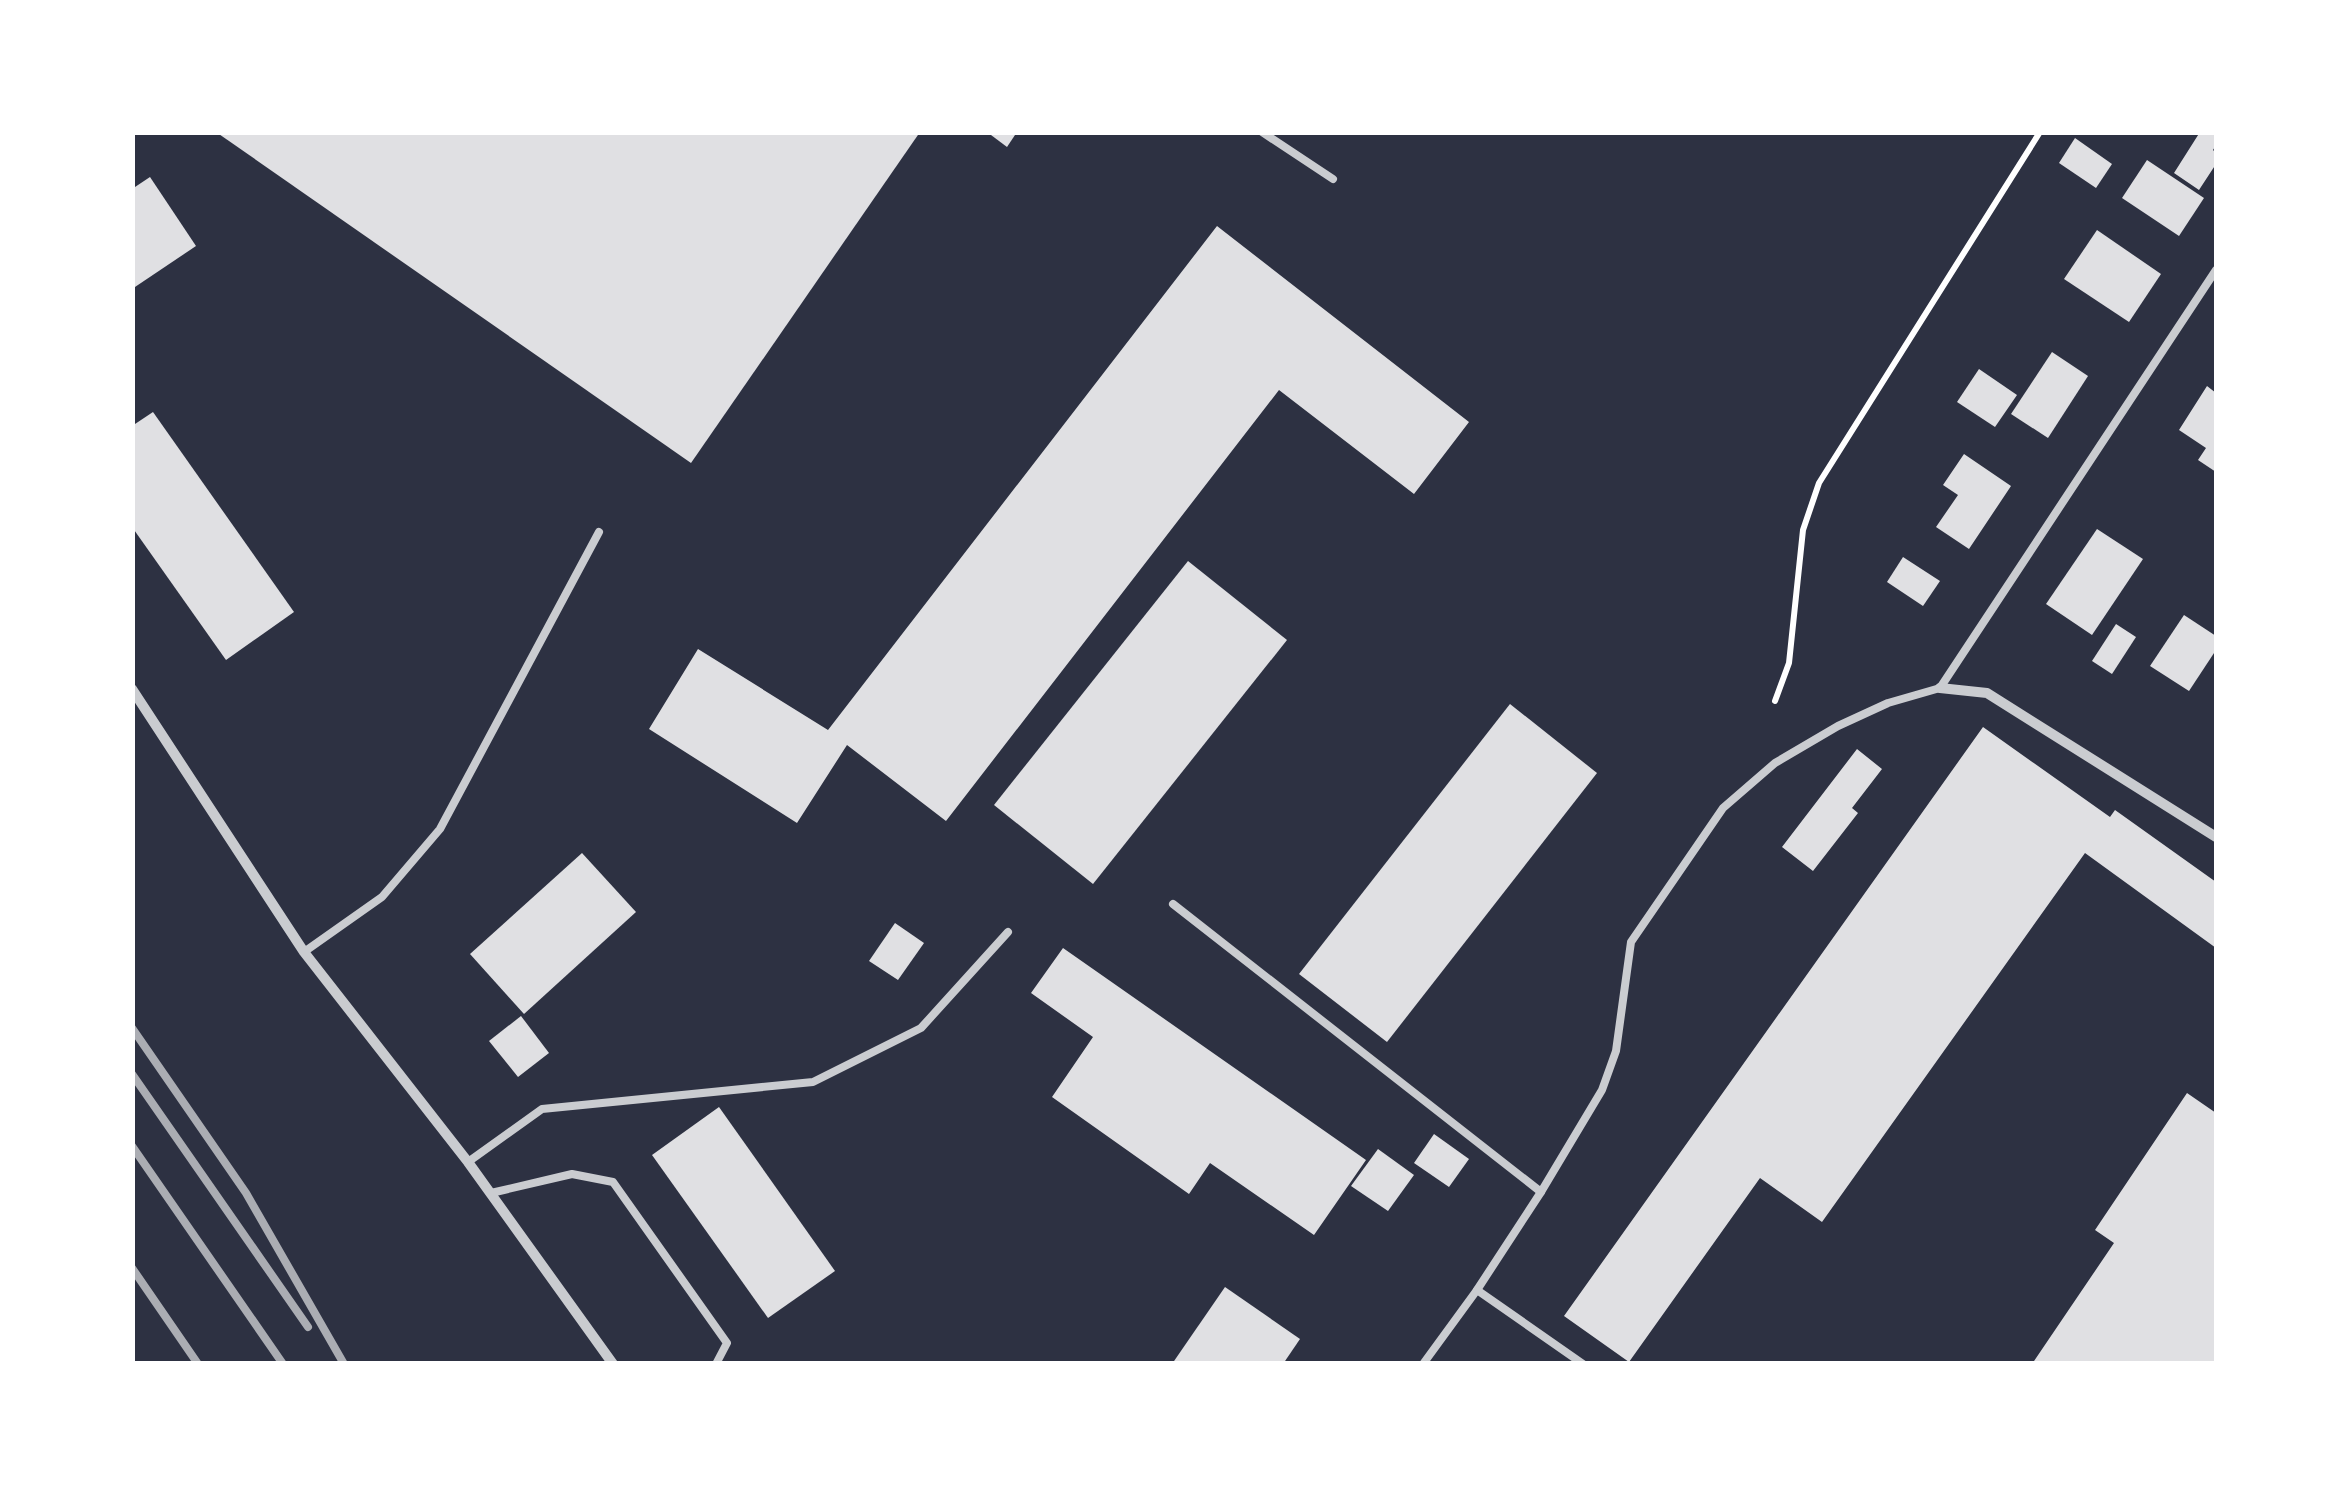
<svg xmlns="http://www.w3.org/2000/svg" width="2349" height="1496" viewBox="0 0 2349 1496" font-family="'Fira Sans',sans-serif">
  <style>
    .building { fill: #e0e0e3 }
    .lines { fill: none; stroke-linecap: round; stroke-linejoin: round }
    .path { stroke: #fff; stroke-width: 6 }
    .service { stroke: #caccd0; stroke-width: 8 }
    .minor { stroke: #caccd0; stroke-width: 10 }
    .rail { stroke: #abadb3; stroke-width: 8 }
  </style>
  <rect width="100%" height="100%" fill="#2d3142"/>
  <g class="building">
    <path d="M216 132H920L691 463Z"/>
    <path d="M987 132H1017L1007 147Z"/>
    <path d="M2200 132H2216V145L2213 150 2216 153V164L2199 190 2174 173Z"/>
    <path d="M2075 138 2112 164 2096 188 2059 163Z"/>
    <path d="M2147 160 2204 198 2179 236 2122 198Z"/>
    <path d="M150 177 196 246 132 289V189Z"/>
    <path d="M1217 226 1469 422 1414 494 1279 390 946 821 847 745 797 823 649 729 698 649 828 730Z"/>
    <path d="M2097 230 2161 274 2129 322 2064 279Z"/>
    <path d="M2052 352 2088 376 2048 438 2011 414Z"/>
    <path d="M1979 369 2017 395 1995 427 1957 402Z"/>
    <path d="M2207 386 2216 393V472L2198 460 2206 448 2179 430Z"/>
    <path d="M153 412 294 612 226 660 132 527V426Z"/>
    <path d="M1964 454 2011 486 1969 549 1936 527 1958 495 1943 485Z"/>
    <path d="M2097 529 2143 559 2092 635 2046 604Z"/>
    <path d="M1903 557 1940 581 1923 606 1887 582Z"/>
    <path d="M1188 561 1287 640 1093 884 994 805Z"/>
    <path d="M2184 615 2216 636V650L2189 691 2150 666Z"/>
    <path d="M2116 624 2136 637 2112 674 2092 661Z"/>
    <path d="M1510 704 1597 773 1387 1042 1299 974Z"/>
    <path d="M1983 727 2110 817 2115 810 2216 882V948L2085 853 1822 1222 1760 1178 1629 1362 1564 1316Z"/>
    <path d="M1857 749 1882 769 1852 808 1858 813 1813 871 1782 847Z"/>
    <path d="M582 853 636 912 524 1014 470 954Z"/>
    <path d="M895 923 924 943 898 980 869 961Z"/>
    <path d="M1063 948 1366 1160 1314 1235 1210 1163 1189 1194 1052 1097 1093 1037 1031 993Z"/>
    <path d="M521 1016 549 1053 518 1077 489 1041Z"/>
    <path d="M2187 1093 2216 1113V1364H2032L2114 1243 2095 1230Z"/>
    <path d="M719 1107 835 1271 768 1318 652 1155Z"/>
    <path d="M1434 1134 1469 1159 1449 1187 1414 1163Z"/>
    <path d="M1378 1149 1414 1175 1388 1211 1351 1186Z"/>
    <path d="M1225 1287 1300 1339 1283 1364H1172Z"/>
  </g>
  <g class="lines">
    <path class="path" d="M1775 701 1789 663 1803 530 1819 483 2040 132"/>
    <g class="service">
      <path d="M1262 132 1333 179"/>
      <path d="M1173 904 1541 1192"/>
      <path d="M304 952 382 897 440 829 599 532"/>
      <path d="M468 1162 542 1109 813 1082 921 1028 1008 932"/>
      <path d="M491 1193 572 1174 613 1182 727 1343 716 1364"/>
      <path d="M1477 1290 1583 1364"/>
      <path d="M1423 1364 1477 1290 1541 1192 1602 1090 1616 1051 1631 942 1723 808 1775 763 1838 726 1888 703 1940 688 2216 270"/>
    </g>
    <g class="minor">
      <path d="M1940 688 1987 693 2216 837"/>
      <path d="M132 689 304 952 468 1162 613 1364"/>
    </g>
    <g class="rail">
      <path d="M132 1028 246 1193 344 1364"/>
      <path d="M132 1074 308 1327"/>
      <path d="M132 1146 283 1364"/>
      <path d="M132 1268 198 1364"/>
    </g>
  </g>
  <rect width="2349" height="1496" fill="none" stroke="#ffffff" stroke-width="270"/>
</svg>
